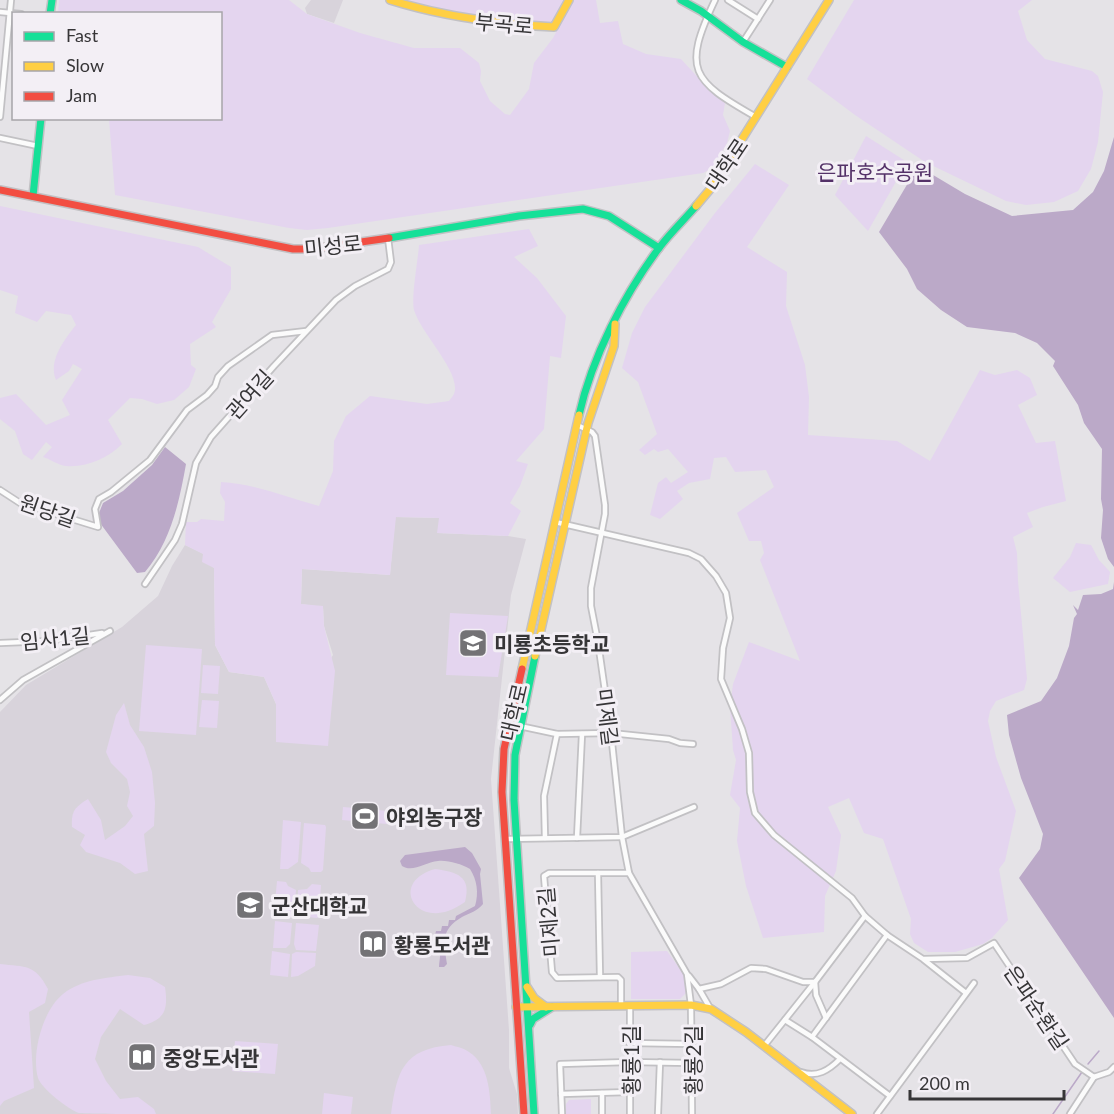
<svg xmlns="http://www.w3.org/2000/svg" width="1114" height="1114" viewBox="0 0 1114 1114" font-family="Lato,'Noto Sans KR',sans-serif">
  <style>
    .built { fill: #d8d3db }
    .green { fill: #e4d5ef }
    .water { fill: #bba9c8 }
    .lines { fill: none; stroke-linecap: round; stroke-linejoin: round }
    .stream { stroke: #bba9c8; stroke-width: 1.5 }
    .street-casing { stroke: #c2c1c4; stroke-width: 8 }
    .fast-casing { stroke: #c2c1c4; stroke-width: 10 }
    .slow-casing { stroke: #c2c1c4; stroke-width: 10 }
    .jam-casing { stroke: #c2c1c4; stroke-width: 10 }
    .street { stroke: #fbfbfb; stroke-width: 4.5 }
    .fast { stroke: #16e098; stroke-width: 7 }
    .slow { stroke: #ffcf43; stroke-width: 7 }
    .jam { stroke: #f24e42; stroke-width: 7 }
    .labels { text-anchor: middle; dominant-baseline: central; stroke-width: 6; stroke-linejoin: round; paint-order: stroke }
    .street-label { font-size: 21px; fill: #363537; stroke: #f3eff5 }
    .park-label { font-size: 21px; fill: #543268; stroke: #f3eff5 }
    .poi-label { font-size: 21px; font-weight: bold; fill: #363537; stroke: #f3eff5; text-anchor: start }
  </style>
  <rect width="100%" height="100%" fill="#e5e3e7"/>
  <g class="built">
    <path d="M311 0H343L334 23 307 14 305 8Z"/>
    <path d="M395 517 440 518 438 533 508 536 526 539 511 595 491 779 509 1030V1068L517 1094 518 1114H0V712L26 685 122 627 158 596 172 566 185 545 204 554 214 568 215 645 229 672 264 677 276 704V742L333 655 324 626 323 607 301 604 302 569 390 575Z"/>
  </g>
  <g class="green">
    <path d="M59 0H289L307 14 360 33 414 48H460L479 63 481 71 480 81 490 101 505 114 510 115 529 89 534 63 553 38 573 0H596L600 23 618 21 623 44 646 54 681 59 714 95 725 103 723 115 730 131 727 143 712 168 703 173 328 228 307 230 289 228 115 195 109 119 220 118V14H58Z"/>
    <path d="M397 0H566L554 23 548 25 469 18Z"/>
    <path d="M854 0H1032L1018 11 1027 40 1045 59 1092 71 1098 76 1103 92 1098 142 1091 169 1078 191 1054 202 1026 205 1006 201 925 162 855 115 807 79Z"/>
    <path d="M866 136 907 162 868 231 835 195Z"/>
    <path d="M755 164 789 185 747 247 787 272 786 306 805 365 809 397 808 435 897 441 930 461 980 370 995 375 1017 370 1030 378 1037 395 1018 405 1036 443 1055 441 1066 501 1043 507 1027 513 1033 527 1013 537 1017 553 1018 581 1027 679 1024 690 996 701 990 711 988 721 996 757 1016 811 1005 861 999 869 1008 920 992 938 983 944 955 952H928L914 943 910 934 911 919 883 839 864 833 849 798 828 807 841 835 836 871 825 896 824 932 763 938 746 886 737 841 740 808 730 795 736 760 733 750 730 707 733 684 749 642 800 661 760 560 764 553 761 541H749L737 513 774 487 766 470 735 472 726 457 714 458 710 479 689 483 677 491 683 499 660 519 650 515 658 483 666 477 671 483 688 472 668 449 658 452 654 449 645 455 639 450 657 434 638 382 622 368 632 333 645 307 715 213Z"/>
    <path d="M0 206 198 247 231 267V289L212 322 216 327 190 344 191 365 196 369 189 387 174 400 157 404 142 399 130 398 108 420 122 444C108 458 86 468 66 466 58 465 50 459 43 457L52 447 46 442 32 460 23 454 15 431 0 419V398L16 394 46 425 70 415 62 400 82 369 73 364 69 371 56 380C48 361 64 340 76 325L71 315 46 311 37 322 15 313 18 296 0 290Z"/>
    <path d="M529 229 538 246 514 257 537 278 566 316 561 358 550 356 544 429 516 461 528 464 520 486 510 503 521 511 508 536 437 533 439 518 396 517 390 575 302 569 301 604 323 606 324 626 335 671 328 746 276 742V704L264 677 229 672 215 645 214 568 202 562 203 554 185 545 186 522H197L201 519 224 521 225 502 220 493 221 482C255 484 286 497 319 506L333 471 334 441 346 416 370 396 427 404 449 401C452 397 455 394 455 389 456 367 421 333 414 310 411 297 418 260 419 245Z"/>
    <path d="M1076 543 1091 545 1099 560 1110 572 1108 584 1070 592 1053 578 1070 557Z"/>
    <path d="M450 613 508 616 498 677 446 675Z"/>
    <path d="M146 645 202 649 196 735 139 731Z"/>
    <path d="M203 665 220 666 218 694 201 693Z"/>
    <path d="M202 700 219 701 217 728 199 727Z"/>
    <path d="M124 703 130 725 144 747 152 772 155 803 154 826 144 834 148 871 135 874 120 863 86 852 80 845 85 835 72 827C71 811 75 807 88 799L101 820 105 840 125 826 133 816 127 806 130 792 127 779 111 763 106 752 116 715Z"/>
    <path d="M343 807 389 811 387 824 342 820Z"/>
    <path d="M283 820 301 822 298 862 288 869H280Z"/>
    <path d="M304 823 325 825 326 827 323 870 321 872H311L309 868 301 863Z"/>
    <path d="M435 869C457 872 472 876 465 902 460 905 454 909 448 911 412 923 392 881 435 869Z"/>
    <path d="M277 881 286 882 288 886 296 890 294 915 292 917 276 916 274 913Z"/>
    <path d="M312 884 321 885 319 917 317 918 298 916 297 914 298 890 307 889Z"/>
    <path d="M275 921 292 923 290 944 286 948H273Z"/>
    <path d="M296 923 319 925 316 951 296 950 294 944Z"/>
    <path d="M272 951 290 954 288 977 270 975Z"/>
    <path d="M667 951 685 976 686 993 680 999H631V952Z"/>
    <path d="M296 952 316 953 315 966 298 976 291 977 292 954Z"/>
    <path d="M0 964C26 967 35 964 48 989L45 1003 29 1012 34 1088 4 1101 0 1106Z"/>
    <path d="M128 975 150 978 165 987C168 1008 166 1019 144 1025L120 1009 101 1037 95 1059 106 1081 120 1099 138 1097 154 1109 156 1114C142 1114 89 1114 79 1113 69 1110 41 1088 38 1078 31 1053 43 1010 63 994 82 979 106 978 128 975Z"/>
    <path d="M235 1041 278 1044 275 1074 232 1071Z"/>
    <path d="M451 1045C457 1047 464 1048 469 1052 489 1065 490 1093 491 1114H391C397 1071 403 1049 451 1045Z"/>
    <path d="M324 1093 353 1097 351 1114H322Z"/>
    <path d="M591 1099V1114H566V1104L569 1100Z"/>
  </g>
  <g class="water">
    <path d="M1114 137V567L1108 559 1101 538 1103 510 1101 499 1102 449 1084 423 1078 405 1053 366 1055 361 1037 343 1015 333 967 327 941 310 917 289 907 269 879 232 918 166 965 194 1012 216 1073 210 1093 192 1104 171Z"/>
    <path d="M165 447 186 464C179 503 171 541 145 572L137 573 100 523 99 513 103 503 123 491 152 465Z"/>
    <path d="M1114 582V1018L1019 878 1040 849 1043 834 1021 778 1009 735 1007 715 1041 701 1057 678 1069 646 1074 618 1077 614 1073 605 1078 610 1083 595 1101 594 1113 589Z"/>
    <path d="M465 847 472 853 481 869 480 874 483 904C477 911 470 913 462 917 440 930 444 942 447 964L444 967H439C439 963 440 959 440 956 438 943 432 945 436 931H441L442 926H448L449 920H455L456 916 475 906C479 893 477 880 470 869 461 864 448 860 438 861 425 862 413 873 402 866L400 861 405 855Z"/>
  </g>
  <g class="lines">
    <g class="stream">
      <path d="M1088 1064 1099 1051"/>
      <path d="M1053 1114 1082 1072"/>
    </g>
    <g class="street-casing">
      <g id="street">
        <path d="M715 0C682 70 691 80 756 117"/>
        <path d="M728 0 758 19"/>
        <path d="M0 12 21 14"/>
        <path d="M743 42 770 0"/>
        <path d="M0 117 11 0"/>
        <path d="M0 138 38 146"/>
        <path d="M577 425 592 432 595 436 605 505V514L591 588V606L598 642 611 733 622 837 629 873 687 974 691 1005 692 1114"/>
        <path d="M0 490 20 503 98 527 95 509 99 499 111 492 150 460 187 410 207 395 215 386 218 377 228 366 272 335 306 331"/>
        <path d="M555 522 689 553 701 559 716 576 726 593 730 618 723 648 721 679 742 729 749 753 750 792 755 813 774 835 852 898 865 916 887 935 923 959 966 993"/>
        <path d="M145 584 175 540 182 524 196 463 211 437 274 366 336 300 355 286 388 269 391 262 388 238"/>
        <path d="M0 643 49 641 102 633"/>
        <path d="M0 700 23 680 110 631"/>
        <path d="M510 724 557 734 611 733 669 739 680 743 693 744"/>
        <path d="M545 838 544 796 557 734"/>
        <path d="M577 838 582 734"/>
        <path d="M506 839 622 837 694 807"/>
        <path d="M598 873 600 977"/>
        <path d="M887 935 812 1037 890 1096"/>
        <path d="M924 959 967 958 994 943 1075 1064 1094 1077"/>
        <path d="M689 976 699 989"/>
        <path d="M621 1006V980L618 977 557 978 552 972 544 876 549 873H629"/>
        <path d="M630 1007V1114"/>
        <path d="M710 1008 699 989 721 984 751 968 766 969 803 982H815"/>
        <path d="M826 1018 816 995 815 982 865 916"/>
        <path d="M785 1020 812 1037"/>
        <path d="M629 1043 692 1044"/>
        <path d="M764 1046 815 982"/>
        <path d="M801 1072C817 1078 829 1070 840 1059"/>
        <path d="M1094 1077 1109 1072 1114 1067"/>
        <path d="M602 1093V1114"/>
        <path d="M561 1094 630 1092"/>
        <path d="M562 1114 560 1064 629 1062 692 1063"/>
        <path d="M658 1114 660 1062"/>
        <path d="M877 1114 974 983"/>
        <path d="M1070 1114 1094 1077"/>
      </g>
    </g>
    <g class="fast-casing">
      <g id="fast">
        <path d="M681 0 701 11 743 42 787 67"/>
        <path d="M50 14 52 0"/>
        <path d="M33 196 41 118"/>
        <path d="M389 238 519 216 583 209 609 216 659 248"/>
        <path d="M579 415C592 357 624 295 659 248 670 233 684 220 696 206"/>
        <path d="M530 1025 533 1019 552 1007"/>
        <path d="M534 1114 514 800 515 755 535 656"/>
      </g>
    </g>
    <g class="slow-casing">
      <g id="slow">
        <path d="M390 0C444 17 498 24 554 27L569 0"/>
        <path d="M696 206 712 187 829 0"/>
        <path d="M535 656 588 423 614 346 615 324"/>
        <path d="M522 669 579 415"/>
        <path d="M527 987 534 998 546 1007"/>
        <path d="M516 1007 691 1005 711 1009 746 1032 852 1114"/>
      </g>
    </g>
    <g class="jam-casing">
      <g id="jam">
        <path d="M0 190 293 249H312L389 238"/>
        <path d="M522 669 504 749 502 792 524 1114"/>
      </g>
    </g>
    <use href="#street" class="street"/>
    <use href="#fast" class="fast"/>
    <use href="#slow" class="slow"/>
    <use href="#jam" class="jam"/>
  </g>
  <defs>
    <g id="school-square" transform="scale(1.5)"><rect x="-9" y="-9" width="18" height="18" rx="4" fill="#737275" stroke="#f3eff5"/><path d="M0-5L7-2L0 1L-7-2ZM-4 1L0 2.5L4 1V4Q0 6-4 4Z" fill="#fff"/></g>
    <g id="stadium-square" transform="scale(1.5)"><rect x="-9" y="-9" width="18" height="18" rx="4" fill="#737275" stroke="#f3eff5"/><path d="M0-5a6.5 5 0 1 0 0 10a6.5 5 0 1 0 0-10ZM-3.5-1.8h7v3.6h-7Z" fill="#fff"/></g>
    <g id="university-square" transform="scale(1.5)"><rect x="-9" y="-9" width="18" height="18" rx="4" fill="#737275" stroke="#f3eff5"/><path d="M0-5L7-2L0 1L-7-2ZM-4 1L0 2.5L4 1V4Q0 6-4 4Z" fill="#fff"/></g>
    <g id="library-square" transform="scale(1.5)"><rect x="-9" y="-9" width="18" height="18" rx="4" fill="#737275" stroke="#f3eff5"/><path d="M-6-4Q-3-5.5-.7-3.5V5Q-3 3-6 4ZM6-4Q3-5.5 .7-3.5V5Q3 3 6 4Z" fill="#fff"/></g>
  </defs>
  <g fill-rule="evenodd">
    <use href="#school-square" x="473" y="643"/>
    <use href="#stadium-square" x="365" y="816"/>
    <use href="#university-square" x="250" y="905"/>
    <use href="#library-square" x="373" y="944"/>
    <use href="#library-square" x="142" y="1057"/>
  </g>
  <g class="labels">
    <g class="street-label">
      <text transform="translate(504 23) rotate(5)">부곡로</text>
      <text transform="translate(726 164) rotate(-56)">대학로</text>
      <text transform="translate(333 245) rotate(-6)">미성로</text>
      <text transform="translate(249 394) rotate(-48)">관여길</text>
      <text transform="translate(48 510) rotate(19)">원당길</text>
      <text transform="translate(55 638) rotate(-6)">임사1길</text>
      <text transform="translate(513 712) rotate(-77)">대학로</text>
      <text transform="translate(608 717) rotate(83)">미제길</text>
      <text transform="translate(548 922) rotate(-95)">미제2길</text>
      <text transform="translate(1037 1007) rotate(56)">은파순환길</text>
      <text transform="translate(630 1060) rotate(-90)">황룡1길</text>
      <text transform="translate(692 1060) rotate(-90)">황룡2길</text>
    </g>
    <g class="park-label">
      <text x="875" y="171">은파호수공원</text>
    </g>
    <g class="poi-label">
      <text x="494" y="643">미룡초등학교</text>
      <text x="386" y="816">야외농구장</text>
      <text x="271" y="905">군산대학교</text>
      <text x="394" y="944">황룡도서관</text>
      <text x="163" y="1057">중앙도서관</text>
    </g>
  </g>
  <rect x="12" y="12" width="210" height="108" fill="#f3eff5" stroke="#a7a5a9" stroke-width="1.5"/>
  <rect x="24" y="32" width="30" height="9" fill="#16e098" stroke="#a7a5a9" stroke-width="1.5"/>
  <text x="66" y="42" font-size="18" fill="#363537">Fast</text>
  <rect x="24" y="62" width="30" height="9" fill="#ffcf43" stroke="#a7a5a9" stroke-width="1.5"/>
  <text x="66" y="72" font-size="18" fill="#363537">Slow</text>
  <rect x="24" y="92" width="30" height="9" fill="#f24e42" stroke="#a7a5a9" stroke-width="1.5"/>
  <text x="66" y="102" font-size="18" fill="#363537">Jam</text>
  <path d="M910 1090v9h154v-9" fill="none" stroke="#363537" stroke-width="3"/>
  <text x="919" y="1090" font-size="18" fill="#363537" stroke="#f3eff5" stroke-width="4.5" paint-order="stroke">200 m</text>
</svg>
